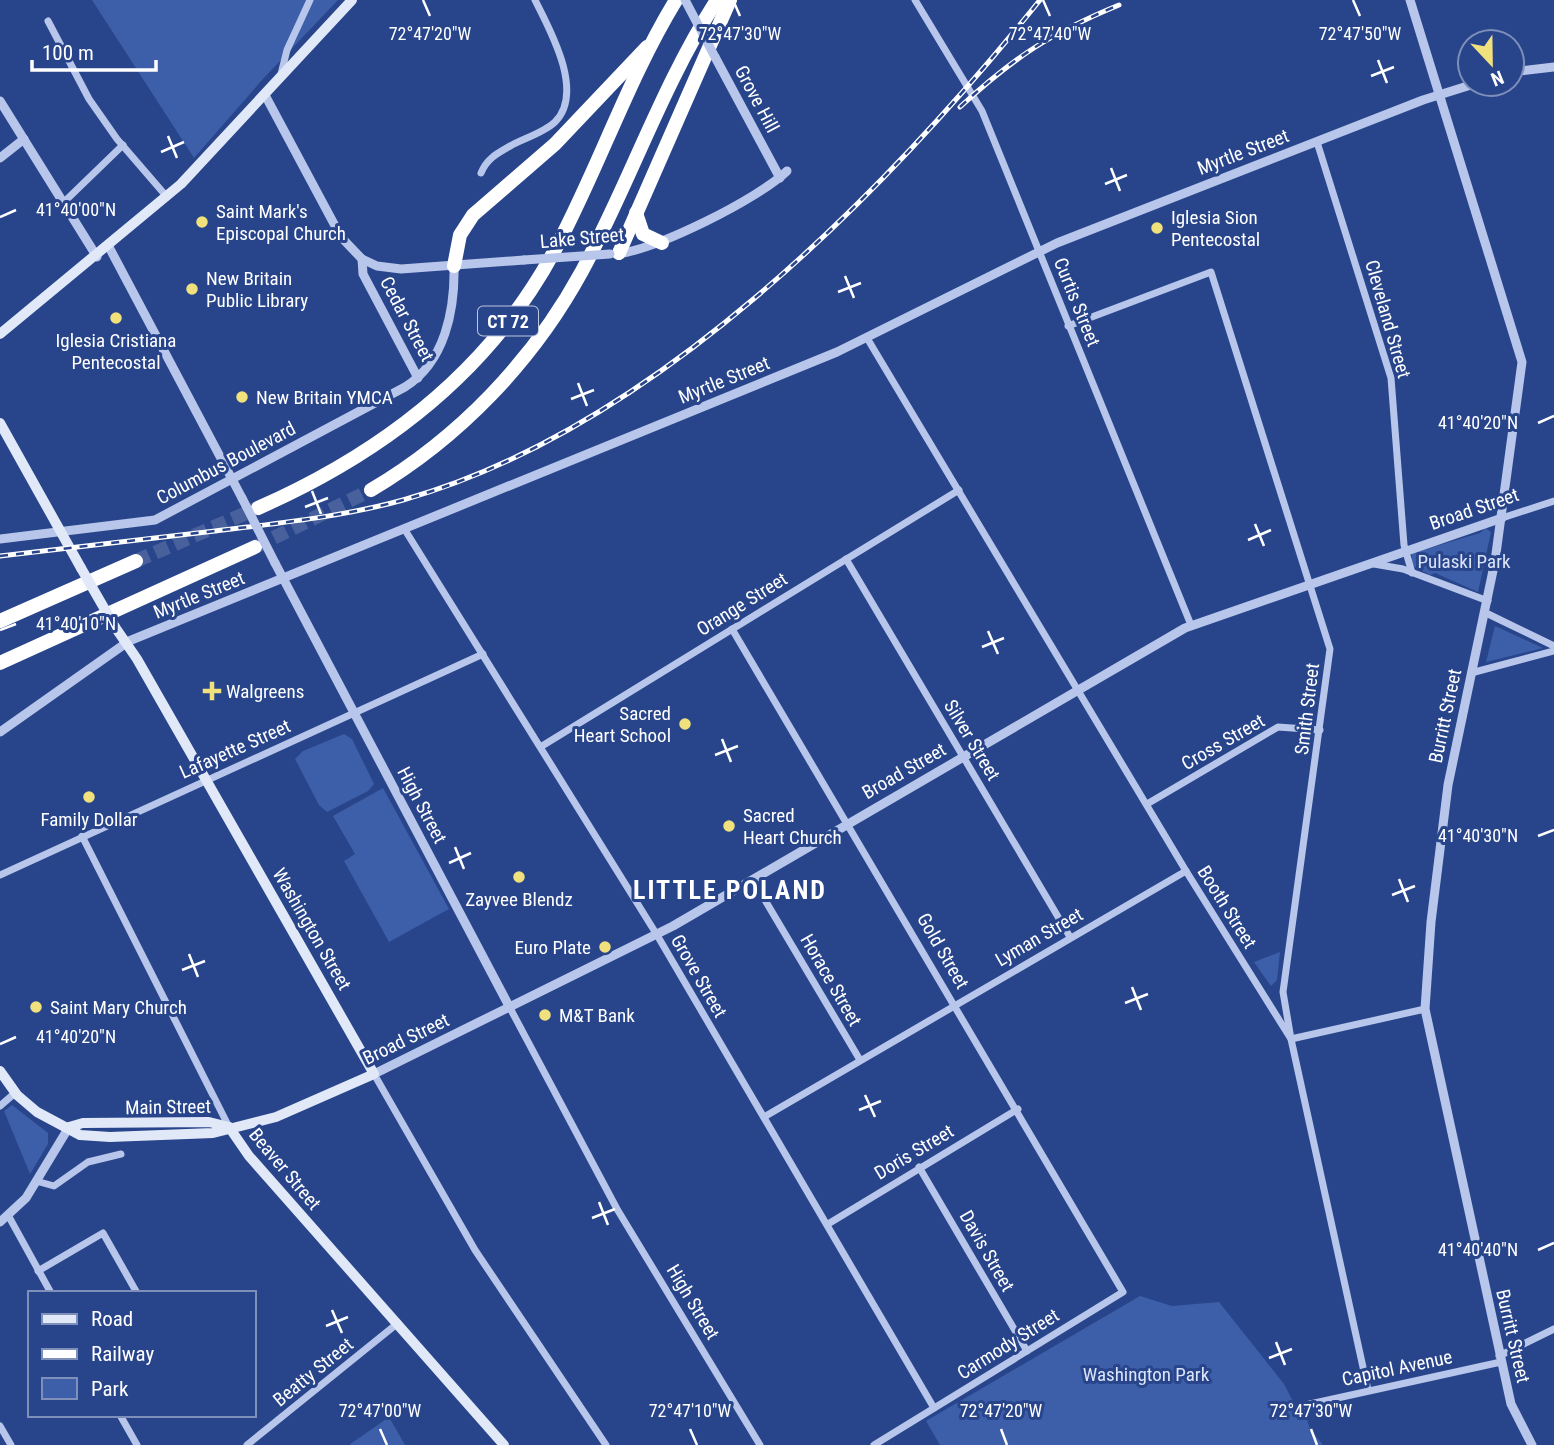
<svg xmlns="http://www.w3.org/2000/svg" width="1554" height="1445" viewBox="0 0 1554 1445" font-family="'Roboto Condensed',sans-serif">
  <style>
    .green { fill: #3d5ea8 }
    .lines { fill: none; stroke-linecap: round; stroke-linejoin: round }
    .motorway-tunnel { stroke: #48619c; stroke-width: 14; stroke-dasharray: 14 7; stroke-linecap: butt }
    .minor { stroke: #b7c6ea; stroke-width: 7 }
    .tertiary { stroke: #b7c6ea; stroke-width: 9 }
    .secondary { stroke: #e1e8f8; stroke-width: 10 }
    .motorway { stroke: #fff; stroke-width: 14 }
    .rail-casing { stroke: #fff; stroke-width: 5 }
    .rail { stroke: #28458b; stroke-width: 2.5; stroke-dasharray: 8; stroke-linecap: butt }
    .tertiary-bridge { stroke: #b7c6ea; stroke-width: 9 }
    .secondary-bridge { stroke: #e1e8f8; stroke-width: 10 }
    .ticks { fill: none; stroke: #fff; stroke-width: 2.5 }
    .poi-dot { fill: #f1e17d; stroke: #28458b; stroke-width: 2.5 }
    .labels { text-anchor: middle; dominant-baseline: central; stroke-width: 6; stroke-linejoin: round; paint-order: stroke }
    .shield { fill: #28458b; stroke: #bec7dc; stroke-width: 2 }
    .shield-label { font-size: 18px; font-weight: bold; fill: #fff }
    .street-label { font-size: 19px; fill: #fff; stroke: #28458b }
    .poi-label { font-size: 19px; fill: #fff; stroke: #28458b; text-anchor: start }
    .park-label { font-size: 19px; fill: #dbe4f8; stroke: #28458b }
    .district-label { font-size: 26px; font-weight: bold; letter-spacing: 2px; fill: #fff; stroke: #28458b }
    .ticks-label { font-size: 18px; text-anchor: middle; fill: #fff; stroke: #28458b; stroke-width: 6; stroke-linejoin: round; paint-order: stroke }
  </style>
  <rect width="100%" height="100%" fill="#28458b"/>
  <g class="green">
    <path d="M92 0H338L262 80 194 158Z"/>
    <path d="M1486 528 1491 532 1478 592 1435 573 1430 575 1411 565 1412 553 1480 533Z"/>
    <path d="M1495 626 1543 648 1486 662Z"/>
    <path d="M344 734 352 739 374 784 368 791 327 812 319 805 295 759 303 751Z"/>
    <path d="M383 788 449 909 389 942 344 861 355 854 333 816Z"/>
    <path d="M1280 952 1277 980 1271 986 1254 962Z"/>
    <path d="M12 1105 48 1133V1144L30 1174 4 1111Z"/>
    <path d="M1140 1296 1172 1306 1219 1302 1284 1384 1298 1411 1304 1410 1310 1429 1323 1445H940L926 1421Z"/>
    <path d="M389 1417 405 1445H349Z"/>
  </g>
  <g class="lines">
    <g class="motorway-tunnel">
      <path d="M255 547 371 490"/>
      <path d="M136 561 258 508"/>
    </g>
    <g class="minor">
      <path d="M915 0 982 111 1191 625"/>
      <path d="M48 21 89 99 117 139 167 197"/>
      <path d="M281 74 287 50 310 0"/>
      <path d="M1317 142 1391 378 1404 545 1412 573"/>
      <path d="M481 173C487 158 498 153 512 145 525 138 545 132 555 122 585 92 550 30 535 0"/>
      <path d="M63 203 123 145"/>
      <path d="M1068 326 1211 272 1330 649 1283 992 1291 1039 1425 1009"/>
      <path d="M867 338 1186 871 1291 1039 1368 1390"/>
      <path d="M1502 518 1554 501"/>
      <path d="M405 530 657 935 934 1408"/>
      <path d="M846 559 1070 937"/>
      <path d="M1374 564 1403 569 1488 601"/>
      <path d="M1486 613 1554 646"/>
      <path d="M732 629 1123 1292 874 1445"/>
      <path d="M1471 673 1554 651"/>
      <path d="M542 746 959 490"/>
      <path d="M1147 804 1278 727 1320 730"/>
      <path d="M82 836 229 1127"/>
      <path d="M0 875 483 654"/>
      <path d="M753 880 860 1060"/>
      <path d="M510 1008 617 1209 760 1445"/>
      <path d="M374 1074 475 1250 606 1445"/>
      <path d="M0 1106 15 1093"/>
      <path d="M764 1117 1186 871"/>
      <path d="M919 1167 1027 1351"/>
      <path d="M36 1181 54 1186 88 1162 121 1154"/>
      <path d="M8 1215 51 1293"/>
      <path d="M828 1224 1018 1109"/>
      <path d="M38 1271 103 1233 137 1293"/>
      <path d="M1499 1356 1554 1329"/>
      <path d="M1301 1406 1501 1362"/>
      <path d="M120 1415 137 1445"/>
      <path d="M0 1426 11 1445"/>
      <path d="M247 1445 398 1323"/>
    </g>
    <g class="tertiary">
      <path d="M1410 0 1522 362 1495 561 1448 785 1431 922 1425 1009 1511 1404 1532 1445"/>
      <path d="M715 57 780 178"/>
      <path d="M1512 72 1554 67"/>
      <path d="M265 95 341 237 362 259 377 266 401 269 524 260"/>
      <path d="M0 101 97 257"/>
      <path d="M0 158 24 139"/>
      <path d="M109 247 242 498"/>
      <path d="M616 254C656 250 758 199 787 171"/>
      <path d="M362 259 363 274 418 378"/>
      <path d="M0 539 155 520 405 387C445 362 455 310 454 266"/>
      <path d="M275 563 510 1008"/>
      <path d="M0 732 129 641 837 352 1057 243 1423 100 1474 84"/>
      <path d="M374 1074 673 926 1185 628 1502 518"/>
      <path d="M0 1222 26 1198 69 1127"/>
    </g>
    <g class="secondary">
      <path d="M0 334 181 184 352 0"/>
      <path d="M0 423 81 568"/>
      <path d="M0 1071 17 1095 37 1112 80 1135 110 1137 213 1133 276 1117 374 1074 137 659 115 627"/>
      <path d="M69 1127 83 1123 209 1122 229 1127"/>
      <path d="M229 1127 249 1156 504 1445"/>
    </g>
    <g class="motorway">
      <path d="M636 213 643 234 662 243"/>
      <path d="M619 253 730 0"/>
      <path d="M454 266 460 235 473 215 555 144 647 47"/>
      <path d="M371 490C459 438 533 361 582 271 630 182 662 85 717 0"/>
      <path d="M258 508C385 452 493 369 558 244 600 164 629 77 676 0"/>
      <path d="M0 621 136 561"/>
      <path d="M0 663 255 547"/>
    </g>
    <g class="rail-casing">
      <g id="rail">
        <path d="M960 107C1014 57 1051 33 1119 5"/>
        <path d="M0 556C72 548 143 539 215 531 278 523 342 517 403 500 652 430 882 196 1040 0"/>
      </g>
    </g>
    <use href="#rail" class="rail"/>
    <g class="tertiary-bridge">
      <path d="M685 0 715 57"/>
      <path d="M524 260 610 254"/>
      <path d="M242 498 275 563"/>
    </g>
    <path class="secondary-bridge" d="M81 568 115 627"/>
  </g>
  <path class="ticks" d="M423 0 430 16M733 0 740 16M1043 0 1050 16M1353 0 1360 16M1378 60 1387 83M1371 76 1394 67M168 136 177 158M161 152 184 142M1111 168 1120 191M1105 184 1127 175M0 217 16 210M845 276 854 298M838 292 861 283M578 383 587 406M571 399 594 390M1538 423 1554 416M312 491 321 514M305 507 328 498M1255 524 1264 546M1248 540 1271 530M0 630 16 624M988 631 998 654M982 647 1004 638M722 739 731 762M715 755 738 746M1538 836 1554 830M455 847 464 869M449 863 471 853M1399 879 1408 902M1392 895 1415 886M189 954 198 977M182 970 205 961M1132 987 1141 1010M1125 1003 1148 994M0 1044 16 1037M865 1095 875 1117M859 1110 881 1101M599 1202 608 1225M592 1218 615 1209M1538 1250 1554 1243M332 1310 342 1333M326 1326 348 1317M1276 1342 1285 1365M1269 1358 1292 1349M380 1429 387 1445M690 1429 697 1445M1001 1429 1007 1445M1311 1429 1317 1445"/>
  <g class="poi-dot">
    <circle cx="202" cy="222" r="7"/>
    <circle cx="1157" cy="228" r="7"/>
    <circle cx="192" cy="289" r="7"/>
    <circle cx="116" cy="318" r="7"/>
    <circle cx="242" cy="397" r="7"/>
    <path d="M208.5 680.5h7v7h7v7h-7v7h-7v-7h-7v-7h7z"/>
    <circle cx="685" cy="724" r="7"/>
    <circle cx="89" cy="797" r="7"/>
    <circle cx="729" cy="826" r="7"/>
    <circle cx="519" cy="877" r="7"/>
    <circle cx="605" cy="947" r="7"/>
    <circle cx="36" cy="1007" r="7"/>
    <circle cx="545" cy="1015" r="7"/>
  </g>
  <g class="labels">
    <rect class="shield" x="478" y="306.5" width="60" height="29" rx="5"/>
    <g class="shield-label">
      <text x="508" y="321">CT 72</text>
    </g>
    <g class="street-label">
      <text transform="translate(757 99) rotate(62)">Grove Hill</text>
      <text transform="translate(1243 152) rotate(-21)">Myrtle Street</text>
      <text transform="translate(582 238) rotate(-5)">Lake Street</text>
      <text transform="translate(1077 302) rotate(68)">Curtis Street</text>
      <text transform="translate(407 319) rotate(62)">Cedar Street</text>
      <text transform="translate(1388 319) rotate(74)">Cleveland Street</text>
      <text transform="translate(724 380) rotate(-22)">Myrtle Street</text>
      <text transform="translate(226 463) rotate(-28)">Columbus Boulevard</text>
      <text transform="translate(1474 509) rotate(-19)">Broad Street</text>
      <text transform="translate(199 595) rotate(-22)">Myrtle Street</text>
      <text transform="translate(742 604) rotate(-32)">Orange Street</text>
      <text transform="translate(1307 709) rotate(-83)">Smith Street</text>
      <text transform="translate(1445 716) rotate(-78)">Burritt Street</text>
      <text transform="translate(972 740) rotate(59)">Silver Street</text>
      <text transform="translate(1223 742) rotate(-30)">Cross Street</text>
      <text transform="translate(235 749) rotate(-24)">Lafayette Street</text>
      <text transform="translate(904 771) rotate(-30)">Broad Street</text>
      <text transform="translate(422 805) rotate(62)">High Street</text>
      <text transform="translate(1227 907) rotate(58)">Booth Street</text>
      <text transform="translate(312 929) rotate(60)">Washington Street</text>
      <text transform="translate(1039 937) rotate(-30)">Lyman Street</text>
      <text transform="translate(943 951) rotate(60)">Gold Street</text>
      <text transform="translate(699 976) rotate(60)">Grove Street</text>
      <text transform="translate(831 980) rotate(60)">Horace Street</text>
      <text transform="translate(406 1039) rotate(-26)">Broad Street</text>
      <text transform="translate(168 1107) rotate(-1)">Main Street</text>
      <text transform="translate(914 1152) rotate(-31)">Doris Street</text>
      <text transform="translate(285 1169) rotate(50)">Beaver Street</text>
      <text transform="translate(987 1251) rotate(60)">Davis Street</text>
      <text transform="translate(693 1302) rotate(59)">High Street</text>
      <text transform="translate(1513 1336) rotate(77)">Burritt Street</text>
      <text transform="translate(1008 1344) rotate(-32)">Carmody Street</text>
      <text transform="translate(1397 1368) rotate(-12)">Capitol Avenue</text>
      <text transform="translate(313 1372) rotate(-39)">Beatty Street</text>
    </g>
    <g class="poi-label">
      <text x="216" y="211">Saint Mark's<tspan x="216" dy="22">Episcopal Church</tspan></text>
      <text x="1171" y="217">Iglesia Sion<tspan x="1171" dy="22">Pentecostal</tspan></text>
      <text x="206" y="278">New Britain<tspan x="206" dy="22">Public Library</tspan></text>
      <text x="116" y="340" text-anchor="middle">Iglesia Cristiana<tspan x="116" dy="22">Pentecostal</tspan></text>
      <text x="256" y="397">New Britain YMCA</text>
      <text x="226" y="691">Walgreens</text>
      <text x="671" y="713" text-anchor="end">Sacred<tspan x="671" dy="22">Heart School</tspan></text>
      <text x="743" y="815">Sacred<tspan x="743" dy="22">Heart Church</tspan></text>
      <text x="89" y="819" text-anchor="middle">Family Dollar</text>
      <text x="519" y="899" text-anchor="middle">Zayvee Blendz</text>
      <text x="591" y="947" text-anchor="end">Euro Plate</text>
      <text x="50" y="1007">Saint Mary Church</text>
      <text x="559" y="1015">M&amp;T Bank</text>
    </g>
    <g class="park-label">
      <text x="1464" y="561">Pulaski Park</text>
      <text x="1146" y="1374">Washington Park</text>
    </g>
    <g class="district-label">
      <text x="730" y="890">LITTLE POLAND</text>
    </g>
  </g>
  <g class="ticks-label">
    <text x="430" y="40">72°47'20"W</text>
    <text x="740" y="40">72°47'30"W</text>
    <text x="1050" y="40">72°47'40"W</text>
    <text x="1360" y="40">72°47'50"W</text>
    <text x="76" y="216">41°40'00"N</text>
    <text x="1478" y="429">41°40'20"N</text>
    <text x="76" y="630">41°40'10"N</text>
    <text x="1478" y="842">41°40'30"N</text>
    <text x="76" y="1043">41°40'20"N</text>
    <text x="1478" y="1256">41°40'40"N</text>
    <text x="380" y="1417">72°47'00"W</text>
    <text x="690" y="1417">72°47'10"W</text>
    <text x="1001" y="1417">72°47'20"W</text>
    <text x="1311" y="1417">72°47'30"W</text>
  </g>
  <rect x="28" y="1291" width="228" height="126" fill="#28458b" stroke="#7e8fb9" stroke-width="2"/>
  <rect x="42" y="1314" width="35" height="10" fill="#e1e8f8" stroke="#7e8fb9" stroke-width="2"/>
  <text x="91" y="1326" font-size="21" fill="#ffffff">Road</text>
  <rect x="42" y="1349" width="35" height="10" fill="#ffffff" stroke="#7e8fb9" stroke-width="2"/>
  <text x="91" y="1361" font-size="21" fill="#ffffff">Railway</text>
  <rect x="42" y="1378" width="35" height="21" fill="#3d5ea8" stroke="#7e8fb9" stroke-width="2"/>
  <text x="91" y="1396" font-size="21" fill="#ffffff">Park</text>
  <g transform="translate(1491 63) rotate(158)"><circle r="33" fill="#28458b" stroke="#7e8fb9" stroke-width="2"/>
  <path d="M0-5L12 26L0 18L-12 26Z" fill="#f1e17d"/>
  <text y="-10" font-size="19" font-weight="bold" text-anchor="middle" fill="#ffffff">N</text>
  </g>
  <path d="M32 60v10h124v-10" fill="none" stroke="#ffffff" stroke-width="3.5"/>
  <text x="42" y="60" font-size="21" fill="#ffffff" stroke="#28458b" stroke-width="5" paint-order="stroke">100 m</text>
</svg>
